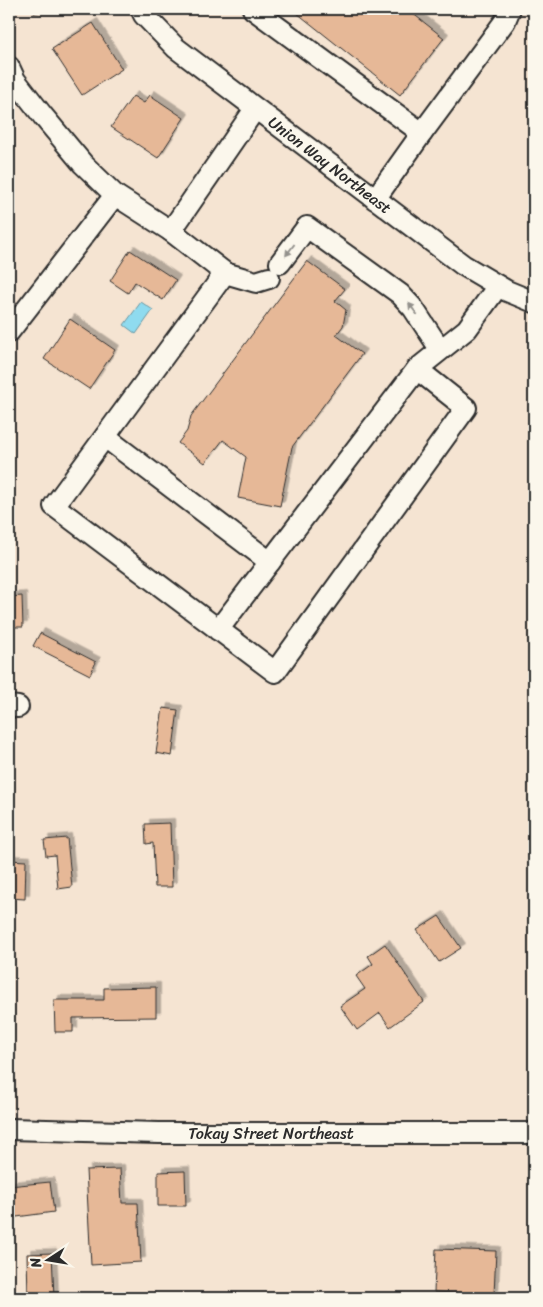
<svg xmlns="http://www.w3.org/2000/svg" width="543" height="1307" viewBox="0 0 543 1307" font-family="Sriracha,sans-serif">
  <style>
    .water { fill: #8fdbef; stroke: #6795a1 }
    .building { fill: #e6b897; stroke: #2b2b2b; filter: url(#shadow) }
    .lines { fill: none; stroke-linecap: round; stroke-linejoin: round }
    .minor-casing { stroke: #2b2b2b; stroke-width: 24 }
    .minor { stroke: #fbf7ec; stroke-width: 20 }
    .oneway { fill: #93918c }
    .labels { text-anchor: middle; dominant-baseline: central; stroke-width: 4.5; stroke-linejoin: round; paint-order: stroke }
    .street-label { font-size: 16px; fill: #2b2b2b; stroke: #fbf7ec }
  </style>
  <defs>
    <filter id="shadow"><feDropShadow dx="4.5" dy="-4.5" stdDeviation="0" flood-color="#0004"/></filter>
  </defs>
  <rect width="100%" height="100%" fill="#f5e4d2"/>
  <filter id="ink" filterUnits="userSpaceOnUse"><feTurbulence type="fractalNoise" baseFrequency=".02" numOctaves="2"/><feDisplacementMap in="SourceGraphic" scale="10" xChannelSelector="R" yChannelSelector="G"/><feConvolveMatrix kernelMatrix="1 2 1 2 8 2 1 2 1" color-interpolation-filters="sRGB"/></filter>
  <g filter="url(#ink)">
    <path class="water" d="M141 302 153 310 136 334 124 325Z"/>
    <g class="building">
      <path d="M33 9H50L34 13Z"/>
      <path d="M292 9H407L444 38 400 95Z"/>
      <path d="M93 23 122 69 82 95 52 49Z"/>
      <path d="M150 95 184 118 158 158 111 127 133 96 144 103Z"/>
      <path d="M130 250 176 280 163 300 135 282 128 293 110 281Z"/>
      <path d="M307 261 345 289 335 301 346 310 343 326 336 335 362 354 292 447 280 506 238 498 246 457 223 440 205 463 178 443 187 431 191 416Z"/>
      <path d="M70 319 115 350 89 389 44 359Z"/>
      <path d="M22 596 23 627H9V597Z"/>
      <path d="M40 633 96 662 90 675 33 646Z"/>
      <path d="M163 708 178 710 172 756 156 753Z"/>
      <path d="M170 823 172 887H155L153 843 146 844 145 824Z"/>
      <path d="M67 838 72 887 58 889 55 855 46 856 44 840Z"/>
      <path d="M9 860 26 861 25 899 9 898Z"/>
      <path d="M439 916 461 948 439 962 417 930Z"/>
      <path d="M385 944 424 1002 390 1027 380 1013 357 1030 340 1006 365 989 356 976 373 964 368 956Z"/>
      <path d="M156 987V1017L73 1018V1032H55L54 1000H104V988Z"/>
      <path d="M120 1169 122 1203H138L141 1262 91 1265 86 1170Z"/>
      <path d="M185 1171 186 1206H158V1172Z"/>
      <path d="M50 1182 54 1212 9 1218V1186Z"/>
      <path d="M436 1249 496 1251 494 1295 434 1292Z"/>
      <path d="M52 1253 54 1298H28L27 1254Z"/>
    </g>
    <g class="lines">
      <g class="minor-casing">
        <g id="minor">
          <path id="s1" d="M141 9 144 15 176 48 463 265 507 291 534 302"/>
          <path d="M253 9 422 133 375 199"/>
          <path d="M9 67 15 80 43 116 83 164 115 195 171 231 255 109"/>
          <path d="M422 133 505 21 510 9"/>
          <path d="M171 231 225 273 54 506 275 672 466 408 417 369"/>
          <path d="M280 263 307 227 400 294 413 308 440 349"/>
          <path d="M225 273 256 282 269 278"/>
          <path d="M9 332 115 195"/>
          <path d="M105 437 270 562"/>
          <path d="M218 630 417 369 467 329 498 286"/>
          <path d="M9 706 18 707"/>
          <path id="s2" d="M9 1129 159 1133H534"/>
        </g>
      </g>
      <use href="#minor" class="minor"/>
    </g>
    <defs><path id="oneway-solid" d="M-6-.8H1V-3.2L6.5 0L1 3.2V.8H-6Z" transform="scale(1.25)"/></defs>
    <g class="oneway">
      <use href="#oneway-solid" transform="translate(290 250) rotate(127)"/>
      <use href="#oneway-solid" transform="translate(413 309) rotate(-127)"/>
    </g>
  </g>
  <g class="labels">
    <g class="street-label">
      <text stroke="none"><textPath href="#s1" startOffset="246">Union Way Northeast</textPath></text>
      <text stroke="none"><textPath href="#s2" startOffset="262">Tokay Street Northeast</textPath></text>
    </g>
  </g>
  <rect width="543" height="1307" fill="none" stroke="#fbf7ec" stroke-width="30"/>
  <rect x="15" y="15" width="513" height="1277" fill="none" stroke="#2b2b2b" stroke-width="2" filter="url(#ink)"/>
  <g transform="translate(48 1260) rotate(258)" stroke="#fbf7ec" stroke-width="4" paint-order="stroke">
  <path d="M0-4L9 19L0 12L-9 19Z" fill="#2b2b2b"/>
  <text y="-8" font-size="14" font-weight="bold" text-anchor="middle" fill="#2b2b2b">N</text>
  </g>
</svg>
